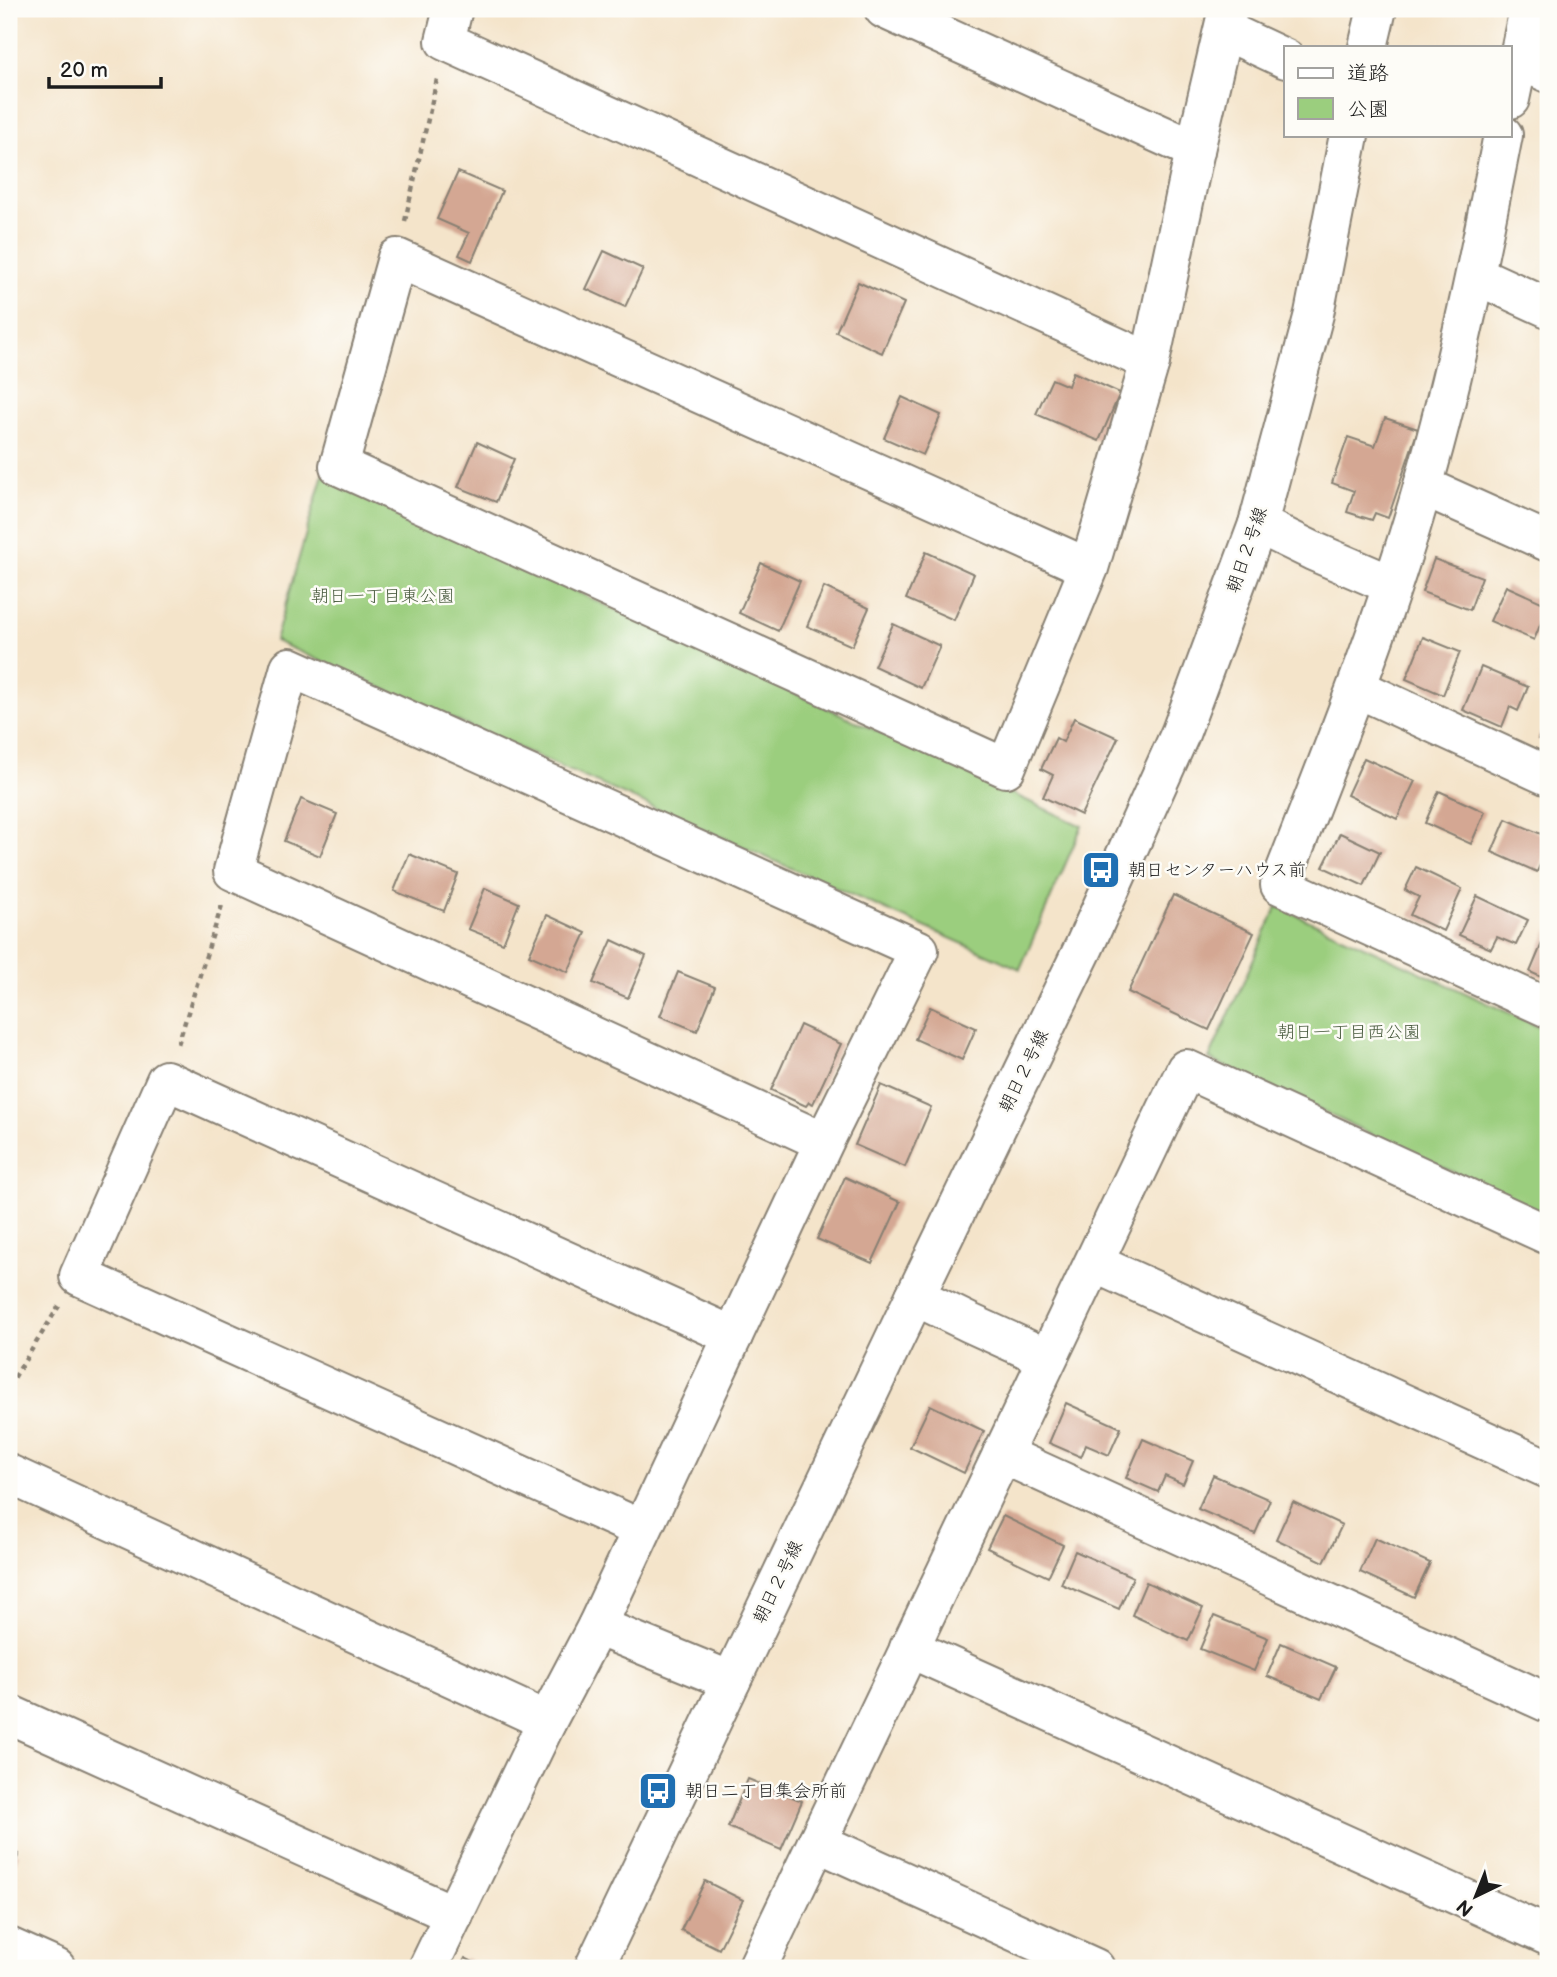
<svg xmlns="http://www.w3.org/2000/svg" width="1557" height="1977" viewBox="0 0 1557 1977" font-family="'Balsamiq Sans','Klee One',sans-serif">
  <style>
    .green { fill: #9bce7e; stroke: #5c754d; stroke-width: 2 }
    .building { fill: #d4a793 }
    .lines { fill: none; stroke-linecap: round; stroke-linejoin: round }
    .minor-casing { stroke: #888073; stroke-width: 42 }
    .path { stroke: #888073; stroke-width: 4.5; stroke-dasharray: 5 5; stroke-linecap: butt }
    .minor { stroke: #fff; stroke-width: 38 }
    .labels { text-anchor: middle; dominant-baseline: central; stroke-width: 5; stroke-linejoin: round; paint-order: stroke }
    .street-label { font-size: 18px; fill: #1c1c1c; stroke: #fdfcf7 }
    .park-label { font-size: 18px; fill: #485a3e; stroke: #fdfcf7 }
    .poi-label { font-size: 18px; fill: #1c1c1c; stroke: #fdfcf7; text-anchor: start }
  </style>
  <rect width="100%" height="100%" fill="#fdfcf7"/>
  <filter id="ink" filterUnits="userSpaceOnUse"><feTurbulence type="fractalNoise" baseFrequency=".0143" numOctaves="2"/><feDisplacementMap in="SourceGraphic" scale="14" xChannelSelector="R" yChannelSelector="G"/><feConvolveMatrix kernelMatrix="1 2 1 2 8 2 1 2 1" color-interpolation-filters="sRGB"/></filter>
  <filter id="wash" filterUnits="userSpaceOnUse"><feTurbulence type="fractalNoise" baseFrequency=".00686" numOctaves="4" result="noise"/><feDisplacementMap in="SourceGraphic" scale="28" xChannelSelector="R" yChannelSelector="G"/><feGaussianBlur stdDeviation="1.57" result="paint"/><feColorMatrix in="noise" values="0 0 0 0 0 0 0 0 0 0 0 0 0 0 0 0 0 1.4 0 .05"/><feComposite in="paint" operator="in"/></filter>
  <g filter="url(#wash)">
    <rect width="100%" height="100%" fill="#f4e4ca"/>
    <g class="green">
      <path d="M323 474 1082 826 1020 969 275 641Z"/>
      <path d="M1277 906 1548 1031V1216L1209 1059Z"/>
    </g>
    <g id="blocks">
      <g class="building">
        <path d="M458 172 502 191 472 261 459 255 469 233 437 219Z"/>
        <path d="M604 251 643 269 625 307 586 289Z"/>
        <path d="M858 282 904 303 882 353 836 332Z"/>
        <path d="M1073 372 1120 393 1099 441 1036 414 1052 379 1068 386Z"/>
        <path d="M902 397 941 415 923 455 884 438Z"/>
        <path d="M1385 418 1418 429 1388 518 1375 513 1372 520 1347 512 1354 491 1332 483 1348 437 1375 446Z"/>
        <path d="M477 442 514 459 496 502 458 487Z"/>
        <path d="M926 552 974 574 954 620 906 599Z"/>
        <path d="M1434 559 1482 577 1470 610 1422 592Z"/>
        <path d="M761 563 800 581 778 631 739 613Z"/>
        <path d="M1506 586 1548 605 1534 640 1490 621Z"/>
        <path d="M824 587 869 608 852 646 807 626Z"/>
        <path d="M893 624 940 646 921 688 874 666Z"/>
        <path d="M1423 637 1460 652 1443 695 1406 679Z"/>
        <path d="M1481 667 1528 687 1518 711 1510 707 1502 727 1463 710Z"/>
        <path d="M1548 715V744L1538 739Z"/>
        <path d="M1074 718 1118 738 1081 815 1043 797 1053 775 1041 769 1056 738 1063 742Z"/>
        <path d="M1364 758 1415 781 1397 819 1347 795Z"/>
        <path d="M1439 791 1485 812 1471 844 1425 823Z"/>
        <path d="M301 799 337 814 320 856 284 841Z"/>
        <path d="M1506 819 1548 837V846L1537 872 1492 852Z"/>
        <path d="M1340 833 1380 852 1364 886 1323 867Z"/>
        <path d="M409 854 458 874 444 911 394 891Z"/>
        <path d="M1416 867 1462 889 1443 931 1410 915 1419 897 1405 890Z"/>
        <path d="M485 888 519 903 503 943 468 929Z"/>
        <path d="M1173 895 1254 933 1209 1030 1128 992Z"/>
        <path d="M1477 896 1528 920 1516 945 1497 937 1491 949 1459 935Z"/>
        <path d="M547 915 586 933 568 972 529 955Z"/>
        <path d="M1548 929V980L1530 972Z"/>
        <path d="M612 940 646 956 628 998 593 983Z"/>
        <path d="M678 972 715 987 697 1031 660 1016Z"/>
        <path d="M930 1007 976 1028 962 1060 915 1039Z"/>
        <path d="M800 1025 841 1044 813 1104 809 1102 806 1106 771 1090Z"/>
        <path d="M881 1085 931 1107 905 1167 855 1145Z"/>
        <path d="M845 1177 900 1202 872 1263 817 1239Z"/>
        <path d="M1066 1403 1121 1428 1109 1455 1086 1445 1081 1457 1049 1443Z"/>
        <path d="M930 1405 984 1431 964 1473 910 1447Z"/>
        <path d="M1143 1439 1193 1461 1183 1484 1165 1476 1158 1492 1126 1478Z"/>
        <path d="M1213 1475 1270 1500 1255 1534 1198 1509Z"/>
        <path d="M1293 1502 1342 1525 1324 1562 1276 1539Z"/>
        <path d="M1003 1516 1063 1545 1048 1577 987 1548Z"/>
        <path d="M1375 1538 1430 1563 1414 1597 1360 1572Z"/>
        <path d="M1075 1551 1133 1577 1119 1609 1061 1584Z"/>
        <path d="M1146 1582 1203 1608 1188 1641 1132 1615Z"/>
        <path d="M1214 1616 1268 1638 1254 1671 1200 1649Z"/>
        <path d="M1281 1643 1336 1667 1321 1699 1267 1676Z"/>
        <path d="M748 1779 802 1801 781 1850 728 1827Z"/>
        <path d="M9 1849 19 1854 9 1877Z"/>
        <path d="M705 1881 743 1900 719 1949 681 1930Z"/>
        <path d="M465 1958 485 1968H460Z"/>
      </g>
    </g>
  </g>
  <g filter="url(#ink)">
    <use href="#blocks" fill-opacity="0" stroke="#888073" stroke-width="2"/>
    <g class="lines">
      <g class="minor-casing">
        <g id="minor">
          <path d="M453 9 445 41 1150 362"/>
          <path d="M884 9 1195 150"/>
          <path d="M1224 30 1286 59"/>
          <path d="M1368 47 1377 9"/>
          <path d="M1517 59 1548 73"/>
          <path d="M1510 99 1529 9"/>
          <path d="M1503 135C1480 253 1456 371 1423 486 1385 622 1331 753 1280 885L1548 1008"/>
          <path d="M1476 275 1548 308"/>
          <path d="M1423 486 1548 542"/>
          <path d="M1258 524 1313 551 1392 585"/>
          <path d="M1089 568 397 258 339 466 1006 768 1089 568 1150 362 1195 150 1228 9"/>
          <path d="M1357 688 1548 776"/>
          <path d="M1094 1263 1548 1469"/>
          <path d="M915 1296 970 1323 1047 1358"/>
          <path d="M1002 1454 1548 1703"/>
          <path d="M9 1474 547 1721"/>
          <path d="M641 1529 79 1276 166 1080 733 1336"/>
          <path d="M597 1626 731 1681"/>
          <path d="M909 1648 1548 1936"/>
          <path d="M9 1714 454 1915"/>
          <path d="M817 1842 1095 1968"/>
          <path d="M9 1947 56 1968"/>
          <path d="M428 1968 547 1721 597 1626 824 1142 919 950 290 667 233 871 824 1142"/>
          <path d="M594 1968 915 1296 1084 947 1180 734 1258 524 1314 314 1349 135"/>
          <path d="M757 1968 1186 1069 1548 1235"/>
        </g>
      </g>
      <g class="path">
        <path d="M405 221 437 79"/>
        <path d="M178 1044 222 905"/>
        <path d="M9 1386 59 1306"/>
      </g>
      <use href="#minor" class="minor"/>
    </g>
  </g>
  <defs>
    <g id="bus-square" transform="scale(2.0125)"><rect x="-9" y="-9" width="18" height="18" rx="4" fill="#1f6fb2" stroke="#fdfcf7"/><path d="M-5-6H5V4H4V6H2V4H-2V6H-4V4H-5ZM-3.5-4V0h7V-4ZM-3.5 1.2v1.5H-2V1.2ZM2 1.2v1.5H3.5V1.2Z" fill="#fff"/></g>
  </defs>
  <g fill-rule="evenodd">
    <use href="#bus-square" x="1101" y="870"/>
    <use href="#bus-square" x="658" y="1791"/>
  </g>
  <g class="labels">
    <g class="street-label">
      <text transform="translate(1247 550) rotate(-71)">朝日２号線</text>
      <text transform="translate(1024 1071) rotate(-64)">朝日２号線</text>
      <text transform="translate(778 1582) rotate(-64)">朝日２号線</text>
    </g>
    <g class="park-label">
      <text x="383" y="596">朝日一丁目東公園</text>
      <text x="1349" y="1032">朝日一丁目西公園</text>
    </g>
    <g class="poi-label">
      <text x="1128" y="870">朝日センターハウス前</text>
      <text x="685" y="1791">朝日二丁目集会所前</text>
    </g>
  </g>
  <rect width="1557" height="1977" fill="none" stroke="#fdfcf7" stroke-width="35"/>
  <rect x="1284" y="46" width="228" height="91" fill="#fdfcf7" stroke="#a3a29f" stroke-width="2"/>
  <rect x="1298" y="68" width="35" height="10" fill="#ffffff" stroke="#a3a29f" stroke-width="2"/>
  <text x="1347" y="80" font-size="21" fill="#1c1c1c">道路</text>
  <rect x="1298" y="98" width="35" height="21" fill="#9bce7e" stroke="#a3a29f" stroke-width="2"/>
  <text x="1347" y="116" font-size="21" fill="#1c1c1c">公園</text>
  <g transform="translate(1476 1896) rotate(223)" stroke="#fdfcf7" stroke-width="5" paint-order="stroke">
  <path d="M0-5L12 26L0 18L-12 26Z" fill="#1c1c1c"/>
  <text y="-10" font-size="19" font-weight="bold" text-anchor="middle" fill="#1c1c1c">N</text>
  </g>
  <path d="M49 77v10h112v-10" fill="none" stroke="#1c1c1c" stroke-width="3.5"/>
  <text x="60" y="77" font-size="21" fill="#1c1c1c" stroke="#fdfcf7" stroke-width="5" paint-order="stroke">20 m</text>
</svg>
